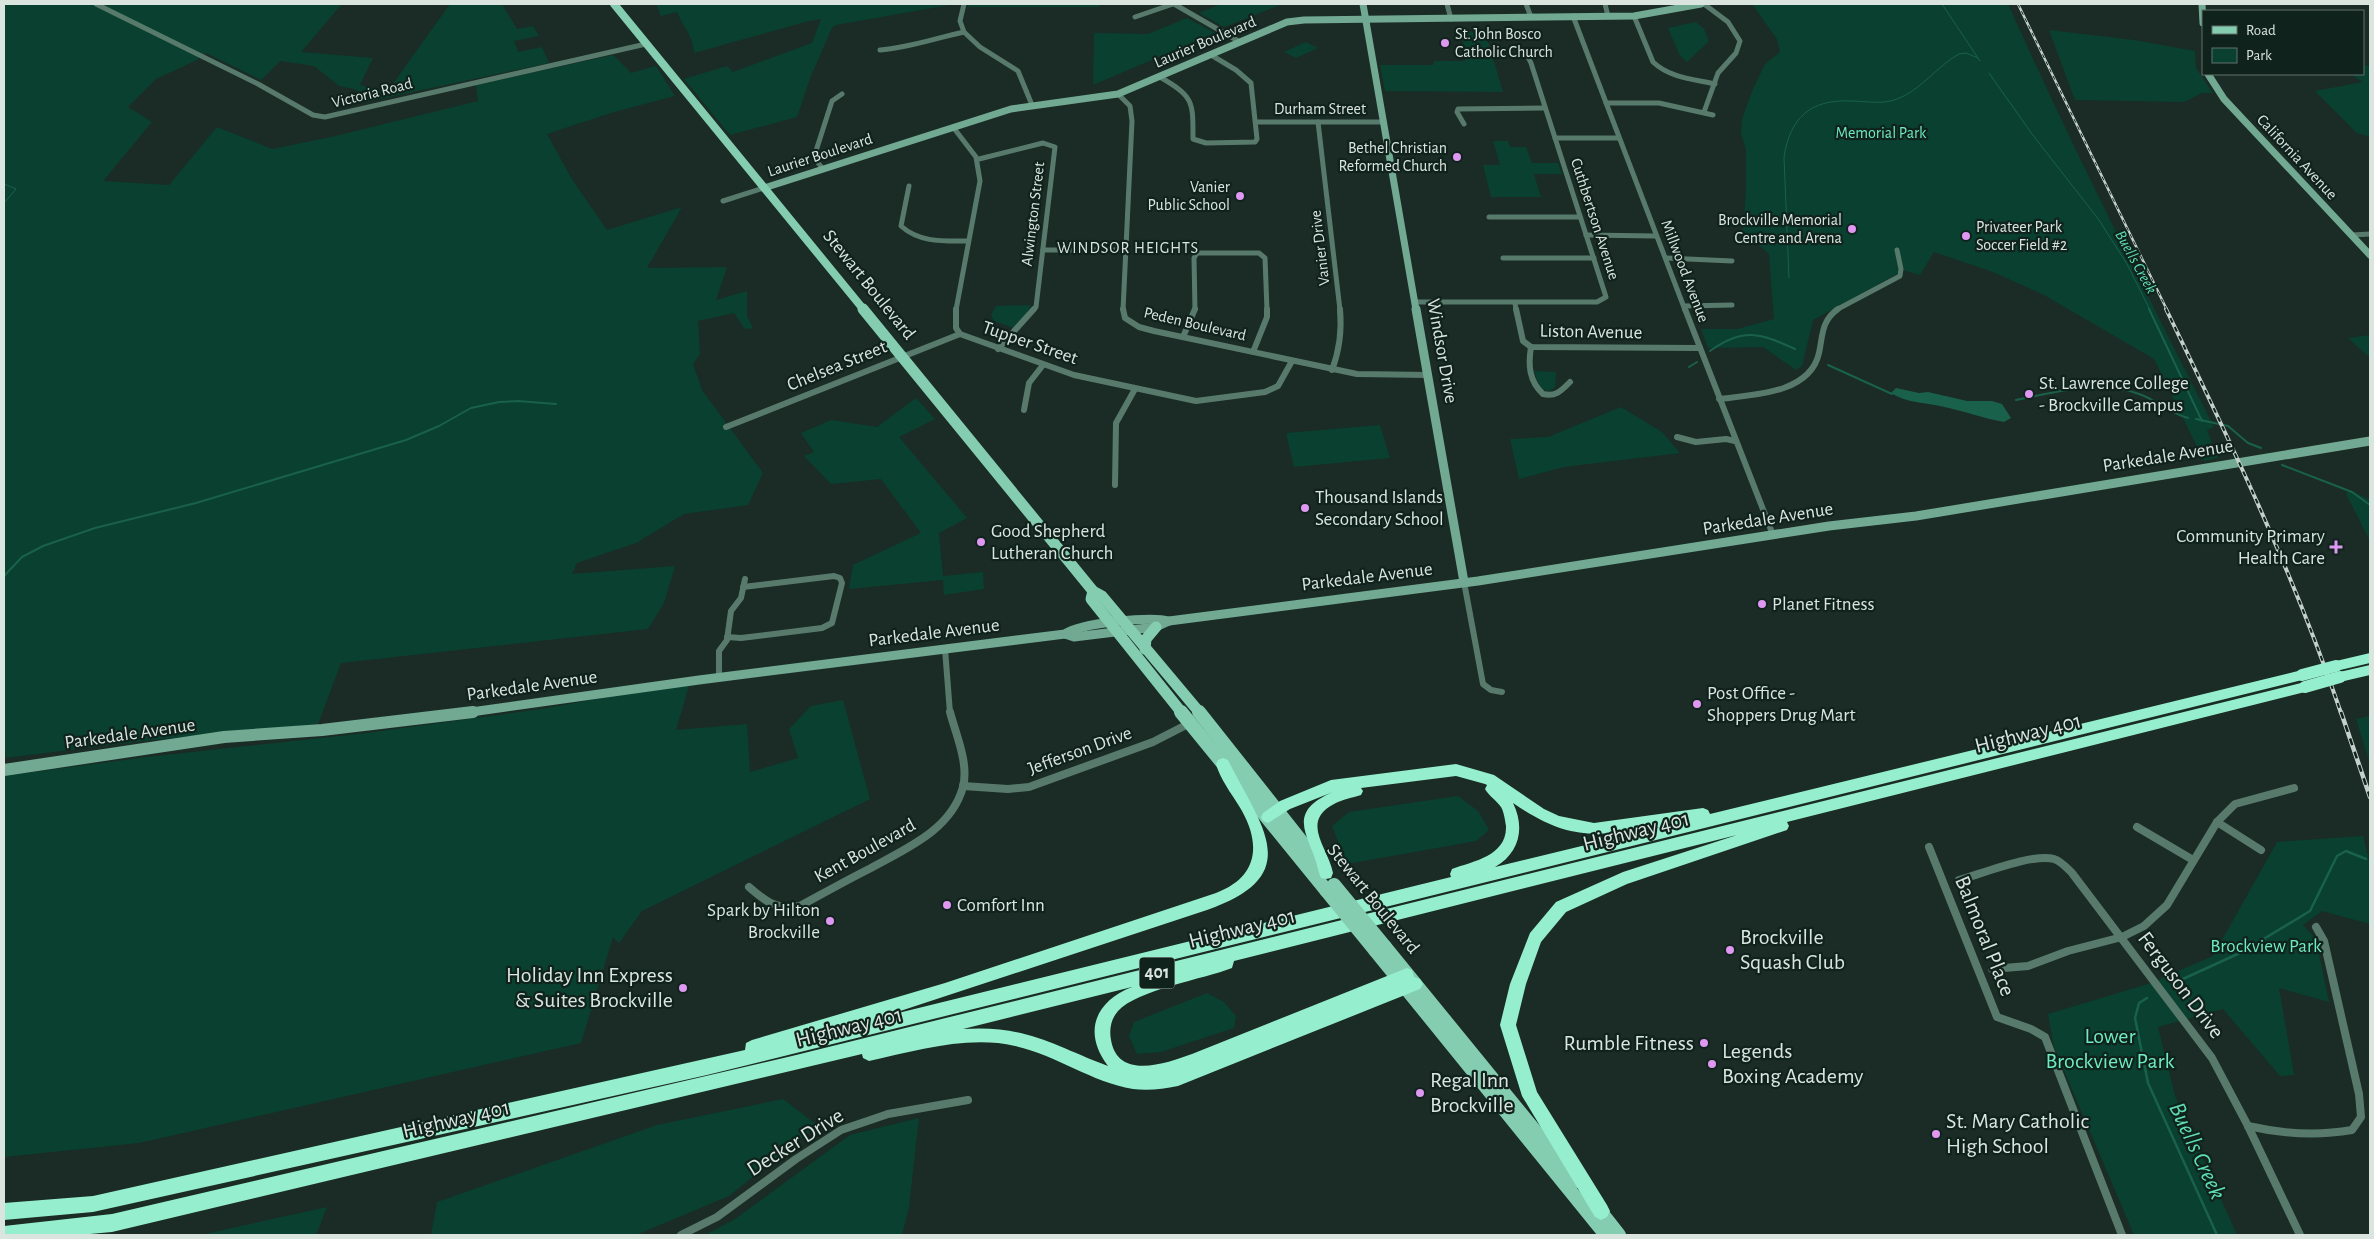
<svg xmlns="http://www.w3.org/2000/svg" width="2374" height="1239" viewBox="0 0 2374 1239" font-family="'Alegreya Sans',sans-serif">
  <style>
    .green { fill: #094030 }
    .water { fill: #1a614b }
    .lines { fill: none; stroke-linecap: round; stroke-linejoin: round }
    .stream-far2 { stroke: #1a614b; stroke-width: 1 }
    .stream-far1 { stroke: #1a614b; stroke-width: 2 }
    .stream { stroke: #1a614b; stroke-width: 2.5 }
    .street-far2 { stroke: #587a6c; stroke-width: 5 }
    .street-far1 { stroke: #587a6c; stroke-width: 6 }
    .street { stroke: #587a6c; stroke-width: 8 }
    .secondary-far2 { stroke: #71a993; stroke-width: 7 }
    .secondary-far1 { stroke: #71a993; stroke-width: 9 }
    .secondary { stroke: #71a993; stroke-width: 12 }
    .primary-far2 { stroke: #84cdb1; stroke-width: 8 }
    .primary-far1 { stroke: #84cdb1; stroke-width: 11 }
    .primary { stroke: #84cdb1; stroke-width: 14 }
    .highway { fill: #95eecd; fill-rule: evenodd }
    .rail-far2-casing { stroke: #c4d0cb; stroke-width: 2.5 }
    .rail-far1-casing { stroke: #c4d0cb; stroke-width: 4 }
    .rail-casing { stroke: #c4d0cb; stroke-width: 4.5 }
    .rail-far2 { stroke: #10221c; stroke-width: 1; stroke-dasharray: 4; stroke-linecap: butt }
    .rail-far1 { stroke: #10221c; stroke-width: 2; stroke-dasharray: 5; stroke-linecap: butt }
    .rail { stroke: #10221c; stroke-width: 2.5; stroke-dasharray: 7; stroke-linecap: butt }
    .primary-bridge { stroke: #84cdb1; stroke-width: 14 }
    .highway-bridge { stroke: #95eecd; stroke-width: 12 }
    .poi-dot { fill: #de98f2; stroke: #10221c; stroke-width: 2 }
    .labels { text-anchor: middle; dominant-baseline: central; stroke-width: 4.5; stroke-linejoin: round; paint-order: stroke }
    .far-poi-label { font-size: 16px; fill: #dae5e0; stroke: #10221c; text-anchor: end }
    .far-street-label { font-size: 16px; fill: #dae5e0; stroke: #10221c }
    .far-park-label { font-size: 16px; fill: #6eebc0; stroke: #10221c }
    .far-neighbourhood-label { font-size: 16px; letter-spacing: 1px; fill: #dae5e0; stroke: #10221c }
    .far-water-label { font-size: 16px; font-style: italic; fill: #5fddb3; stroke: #10221c }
    .shield { fill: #10221c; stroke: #9daaa5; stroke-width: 1 }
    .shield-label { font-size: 18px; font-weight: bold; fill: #dae5e0 }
    .street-label { font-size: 19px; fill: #dae5e0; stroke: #10221c }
    .poi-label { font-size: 19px; fill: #dae5e0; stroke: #10221c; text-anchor: start }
    .park-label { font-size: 19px; fill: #6eebc0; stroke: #10221c }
    .near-street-label { font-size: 22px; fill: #dae5e0; stroke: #10221c }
    .near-poi-label { font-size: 22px; fill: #dae5e0; stroke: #10221c; text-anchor: start }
    .near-park-label { font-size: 22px; fill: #6eebc0; stroke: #10221c }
    .near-water-label { font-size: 24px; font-style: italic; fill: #5fddb3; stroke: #10221c }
  </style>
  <rect width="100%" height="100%" fill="#1a2c25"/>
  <g class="green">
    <path d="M4 4H342L301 52 373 58 360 85 387 92 450 4H502L517 29 533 26 539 36 514 41 518 52 542 47 549 63 352 105 358 90 339 86 314 66 280 61 261 80 206 53 197 60 156 79 128 107 152 122 103 181 169 185 217 127 272 149 331 137 478 101 476 85 613 55 631 73 656 66 675 96 614 112 547 134 573 181 607 230 682 207 647 268 727 267 716 300 747 291V316L753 328 745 329 734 313 698 321 700 354 693 364 702 390 763 473 748 505 684 514 636 543 577 563 572 574 675 566 664 603 648 629 341 663 318 724 152 740 4 758Z"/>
    <path d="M656 4H955L836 25 832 28 811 76 797 117 730 135 684 79 727 66 733 72 812 43 821 19 809 21 694 53C693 35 684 29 677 12L661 16Z"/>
    <path d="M969 4H1100L1099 7H968Z"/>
    <path d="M1221 4H1331L1332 5H1280L1224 27 1199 13Z"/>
    <path d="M1752 4H2008C2072 147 2143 287 2214 427L2207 430 2218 458 2204 461 2154 359 2044 295 1993 272 1934 252 1920 275 1900 269 1897 274 1813 320 1802 366 1796 370 1763 347 1708 348 1701 329H1737L1774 319 1769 254 1743 231 1746 191V149L1741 134 1742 119 1752 91 1765 64 1780 52 1777 39Z"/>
    <path d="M1187 18 1215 33 1093 85 1094 33 1148 34Z"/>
    <path d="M1696 22 1704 29 1709 41 1687 62 1680 56 1668 28Z"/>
    <path d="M2049 30 2134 40 2195 51 2196 68 2213 93H2202L2184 102 2075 100Z"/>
    <path d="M1485 31 1503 92 1385 91 1380 65H1433L1434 61H1465V50L1460 32Z"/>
    <path d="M1306 42 1318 48 1296 58 1284 52Z"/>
    <path d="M2363 65 2370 66V137L2357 133 2315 91 2363 82 2351 74H2363Z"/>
    <path d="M1493 141H1508L1510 147H1526L1532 163H1558L1562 174H1534L1541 197H1491L1483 165H1500Z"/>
    <path d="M1031 305 1027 314 1013 328 994 321 991 315 996 306Z"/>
    <path d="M2370 335V358L2348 338Z"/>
    <path d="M1534 371 1556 372 1555 387 1549 392 1540 388Z"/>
    <path d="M916 398 935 419 899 437 967 518 939 533 943 576 983 572 984 589 944 595 943 580 849 589 853 565 921 533 881 479 831 484 804 456 814 452 801 433 831 420 877 427Z"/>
    <path d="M1621 407 1662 432 1680 453 1564 467 1519 479 1510 439 1548 437Z"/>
    <path d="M1380 425 1390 458 1294 467 1286 433Z"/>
    <path d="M2350 490 2370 500V541L2346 494Z"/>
    <path d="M689 686 676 730 747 724 750 772 798 758 789 729 811 706 843 700 870 799 642 911 619 943 613 937 581 1043 139 1143 4 1157V776L147 757 367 733 541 709 653 689Z"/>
    <path d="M2370 716V764L2356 719Z"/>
    <path d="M1458 796 1478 811 1489 830 1476 841 1347 864 1332 826 1349 812Z"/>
    <path d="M2363 836 2370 864V924L2322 911 2303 925 2316 939 2329 1002 2279 988 2294 1075 2280 1076 2223 1009 2158 1027 2175 1096 2237 1235H2134L2054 1047 2048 1014 2148 984 2213 956 2277 842Z"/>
    <path d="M1207 993 1224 1002 1236 1016 1234 1028 1161 1052 1137 1054 1129 1036 1134 1022Z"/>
    <path d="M783 1099 817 1125 729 1196 636 1235H431L437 1202 657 1125Z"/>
    <path d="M919 1118 909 1207 902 1235H705L735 1219 850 1135Z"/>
    <path d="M327 1207 316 1235H200Z"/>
  </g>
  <path class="water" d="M1896 388 1919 393 1928 392 1967 401H1992L2002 404 2011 418 2004 422C1982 418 1961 410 1940 406 1922 402 1907 403 1891 393Z"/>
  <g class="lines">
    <g class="stream-far2">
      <path d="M1942 4 1980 61"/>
      <path d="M1989 73 2032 134 2099 220 2127 264 2150 310"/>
      <path d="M4 184 16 189 4 203"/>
      <path d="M1789 278 1784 157C1790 118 1810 99 1851 101 1866 101 1882 105 1897 99 1920 91 1937 66 1959 54L1966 53 1978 58"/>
    </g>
    <g class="stream-far1">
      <path d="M2149 309 2202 421"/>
      <path d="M1710 351C1743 327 1760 333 1795 349"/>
      <path d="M1828 365 1892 394"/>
      <path d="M1689 367 1697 362"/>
      <path d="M2016 400C2054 392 2102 380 2139 394 2157 400 2169 413 2188 418"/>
      <path d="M2196 419 2228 426 2248 443 2261 448"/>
      <path d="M2282 465 2352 492 2370 505"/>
      <path d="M4 576 22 557 43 546 95 528 196 503 406 440 439 426 471 408 499 402 518 401 556 404"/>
    </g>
    <g class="stream">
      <path d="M2172 984 2242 952 2310 911 2337 856 2346 851 2366 859"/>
      <path d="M2147 998 2139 1003 2135 1018 2148 1083 2217 1235"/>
    </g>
    <g class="street-far2">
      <path d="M96 4 258 84 313 115 325 117 646 44"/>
      <path d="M964 4 960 21 964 32 980 47 1018 71 1032 105"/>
      <path d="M1174 4 1240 42"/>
      <path d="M1447 4 1451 19"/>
      <path d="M1526 4 1531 17"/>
      <path d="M1605 4 1608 16"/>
      <path d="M1704 4 1728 22 1740 41 1736 53 1718 73 1704 112"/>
      <path d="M1573 16 1685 310"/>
      <path d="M1634 16 1653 62C1670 78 1693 79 1715 84"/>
      <path d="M1135 17 1173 4"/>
      <path d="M880 50C908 48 936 38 964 32"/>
      <path d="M1160 77C1194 97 1193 101 1193 139L1206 143 1255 142 1257 139 1251 83 1236 70 1211 55"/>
      <path d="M1118 94 1130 106 1132 121 1123 310"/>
      <path d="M1606 103H1659L1713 115"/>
      <path d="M1256 122H1384"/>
      <path d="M1318 122 1340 310"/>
      <path d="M1464 124 1457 112 1458 109 1544 108"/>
      <path d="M953 127 976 157 980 181 956 310"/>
      <path d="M1555 138H1619"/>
      <path d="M979 159 1043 143 1055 147 1036 307 1033 310"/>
      <path d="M823 169 815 159V154L832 101 842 94"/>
      <path d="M909 186 901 226C920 243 944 241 968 241"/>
      <path d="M723 201 764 188"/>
      <path d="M1489 217H1580"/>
      <path d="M1586 235 1656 236"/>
      <path d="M2352 235 2370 234"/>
      <path d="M1043 250H1125"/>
      <path d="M1503 258H1594"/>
      <path d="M1666 258 1732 261"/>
      <path d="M1415 302H1597L1606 297 1531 63 1525 51"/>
      <path d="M1515 303 1516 310"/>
      <path d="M1684 306 1732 305"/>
      <path d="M1195 310 1194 258 1197 253H1259L1265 258 1267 310"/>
      <path d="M1836 310 1900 276 1901 269 1897 250"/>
    </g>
    <g class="street-far1">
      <path d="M956 309V328L960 334 1074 375 1196 401 1265 392 1278 386 1292 361"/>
      <path d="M1123 309 1125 318 1139 327 1154 331 1357 374 1428 375"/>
      <path d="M1516 309 1523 341 1531 347 1700 348"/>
      <path d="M1685 309 1773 535"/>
      <path d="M1183 337 1195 309"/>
      <path d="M1531 347C1528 365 1529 381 1543 394 1556 397 1561 391 1570 382"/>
      <path d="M998 349 1034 309"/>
      <path d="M1253 352 1267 317V309"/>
      <path d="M1332 370C1340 349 1342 331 1340 309"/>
      <path d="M1719 399C1752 395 1810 394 1819 353 1823 335 1821 321 1838 309"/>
      <path d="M1024 410 1029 383 1043 365"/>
      <path d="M726 427 960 334"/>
      <path d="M1677 437 1696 442 1726 439 1735 441"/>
      <path d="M1115 485 1116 423 1135 389"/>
      <path d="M1464 582 1483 684 1491 690 1502 692"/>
      <path d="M727 637 741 638 822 628 832 623 842 583 840 578 834 576 743 587"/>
      <path d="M945 649 950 713"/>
      <path d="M719 678V651L727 640 731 611 741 598 745 579"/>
    </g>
    <g class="street">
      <path d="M963 786 1008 789 1029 787 1153 742 1192 722"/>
      <path d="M2217 822 2261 850"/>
      <path d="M2137 827 2193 860"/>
      <path d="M1929 847 1997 1017 2031 1029 2045 1037 2122 1235"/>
      <path d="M1959 880C1981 874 2033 853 2054 859 2061 861 2067 868 2072 873L2212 1058 2248 1126 2300 1235"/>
      <path d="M749 887C766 902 777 910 800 906 824 893 847 880 871 868 907 848 951 830 963 787 969 763 956 735 950 712"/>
      <path d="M1992 969 2028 966 2068 951 2122 937 2144 926 2167 905 2217 822 2235 804 2294 788"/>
      <path d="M2248 1126C2283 1134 2317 1136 2352 1130L2361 1117 2359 1094 2324 941 2316 927"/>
      <path d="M681 1235 717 1217 796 1159 841 1130 888 1114 968 1100"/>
    </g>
    <g class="secondary-far2">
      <path d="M1363 4 1416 310"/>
      <path d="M2202 4 2203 23"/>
      <path d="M2208 74 2224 99 2370 255"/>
      <path d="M764 188 1011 109 1118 94 1287 22 1304 20 1634 16 1701 4"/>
    </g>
    <g class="secondary-far1">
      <path d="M1416 309 1464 582"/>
      <path d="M1065 634 1074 637 1156 627 1169 621 1478 581 1829 526 1916 516 2370 441"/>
      <path d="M464 713 699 680 1065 634C1080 623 1151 616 1169 621"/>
    </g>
    <path class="secondary" d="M4 770 224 737 322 730 473 712"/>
    <path class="primary-far2" d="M614 4 864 310"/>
    <g class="primary-far1">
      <path d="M863 309 1093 591 1102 596 1200 713"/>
      <path d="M1093 591 1091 599 1182 713"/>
      <path d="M1145 649 1146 639 1156 627"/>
    </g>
    <g class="primary">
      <path d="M1181 712 1326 890"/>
      <path d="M1199 712 1324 870"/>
      <path d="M1385 947 1576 1181"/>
      <path d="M1375 950 1606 1235"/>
      <path d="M1597 1207 1619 1235"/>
    </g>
    <g class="highway">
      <path d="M2370 653V663L2336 671 2331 670 2330 666 2331 662 2336 661Z"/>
      <path d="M2370 665V675L2340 682 2335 681 2334 677 2335 673Z"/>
      <path d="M2302 670 2307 671 2308 675 2307 679 2302 680 707 1075 93 1212 4 1220V1203L93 1196 745 1050 746 1043 752 1040 945 983 1216 893C1256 878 1262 847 1242 811 1234 797 1224 785 1218 770L1216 764 1218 760 1223 758 1228 760C1260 825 1308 875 1207 910L882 1017 1451 877 1450 874 1452 869C1474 861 1507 856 1506 826 1505 820 1504 812 1501 807 1496 800 1489 796 1485 789L1487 785 1485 784 1456 776 1361 788 1363 791 1361 795C1352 798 1343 799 1334 804 1300 822 1328 847 1333 873L1331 878 1326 879 1321 878 1319 873C1312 837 1282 814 1333 792L1290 809 1268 823 1263 821 1261 817 1263 813 1280 801 1331 780 1456 764 1494 775 1544 809 1559 816 1594 823 1703 808 1708 810 1710 814ZM1513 803C1570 842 1595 836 1660 827L1495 867C1520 853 1525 827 1513 803Z"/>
      <path d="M2305 682 2310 683 2312 687 2310 691 2305 692 1787 822 1789 826 1787 830 1627 884 1566 912 1541 942 1526 984 1516 1025 1537 1092 1607 1205 1610 1211 1607 1217 1601 1220 1595 1217 1522 1096 1500 1025 1510 984 1530 933 1556 902 1623 872 1737 835 1234 961 1232 968C1204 979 1137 990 1118 1011 1111 1019 1109 1029 1111 1040 1118 1081 1167 1063 1192 1054L1407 968 1412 970 1414 977 1420 979 1423 984 1420 989 1178 1086C1163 1089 1148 1091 1133 1089 1091 1082 1056 1055 1015 1046 968 1035 915 1051 869 1061L863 1058 862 1054 112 1232 79 1235H4V1226L112 1214 792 1056ZM1132 987C1094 1002 1083 1033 1108 1066 1052 1045 1027 1025 963 1029Z"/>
    </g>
    <g class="rail-far2-casing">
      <path id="rail-far2" d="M2018 4 2167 310"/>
    </g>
    <g class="rail-far1-casing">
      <path id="rail-far1" d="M2166 309C2230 441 2294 574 2341 713"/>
    </g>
    <g class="rail-casing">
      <path id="rail" d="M2341 712 2370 797"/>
    </g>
    <use href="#rail-far2" class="rail-far2"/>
    <use href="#rail-far1" class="rail-far1"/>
    <use href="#rail" class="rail"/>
    <g class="primary-bridge">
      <path d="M1334 885 1385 947"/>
      <path d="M1326 890 1375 950"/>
    </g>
    <g class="highway-bridge">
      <path d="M2302 675 2336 666"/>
      <path d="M2305 687 2340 677"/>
    </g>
  </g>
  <g class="poi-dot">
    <circle cx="1445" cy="43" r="5"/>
    <circle cx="1457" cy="157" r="5"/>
    <circle cx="1240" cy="196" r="5"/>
    <circle cx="1852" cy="229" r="5"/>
    <circle cx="1966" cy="236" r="5"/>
    <circle cx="2029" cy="394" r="5"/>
    <circle cx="1305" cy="508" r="5"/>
    <circle cx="981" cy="542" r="5"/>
    <path d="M2333.5 539.5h5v5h5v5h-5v5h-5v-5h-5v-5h5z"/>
    <circle cx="1762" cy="604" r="5"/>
    <circle cx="1697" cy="704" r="5"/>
    <circle cx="947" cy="905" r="5"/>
    <circle cx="830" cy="921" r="5"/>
    <circle cx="1730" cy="950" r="5"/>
    <circle cx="683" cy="988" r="5"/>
    <circle cx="1704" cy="1043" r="5"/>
    <circle cx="1712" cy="1064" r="5"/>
    <circle cx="1420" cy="1093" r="5"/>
    <circle cx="1936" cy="1134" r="5"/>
  </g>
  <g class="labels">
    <g class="far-poi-label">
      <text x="1455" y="34" text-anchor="start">St. John Bosco<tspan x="1455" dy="18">Catholic Church</tspan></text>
      <text x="1447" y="148">Bethel Christian<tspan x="1447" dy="18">Reformed Church</tspan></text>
      <text x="1230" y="187">Vanier<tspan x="1230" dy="18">Public School</tspan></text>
      <text x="1842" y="220">Brockville Memorial<tspan x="1842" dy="18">Centre and Arena</tspan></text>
      <text x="1976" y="227" text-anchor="start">Privateer Park<tspan x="1976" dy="18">Soccer Field #2</tspan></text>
    </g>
    <g class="far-street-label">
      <text transform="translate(1205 42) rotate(-23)">Laurier Boulevard</text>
      <text transform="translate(372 93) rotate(-14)">Victoria Road</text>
      <text x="1320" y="109">Durham Street</text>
      <text transform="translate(820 155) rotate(-18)">Laurier Boulevard</text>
      <text transform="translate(2297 157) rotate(47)">California Avenue</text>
      <text transform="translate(1033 214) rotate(-83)">Alwington Street</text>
      <text transform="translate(1595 219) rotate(72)">Cuthbertson Avenue</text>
      <text transform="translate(1320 248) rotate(-97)">Vanier Drive</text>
      <text transform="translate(1685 271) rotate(69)">Millwood Avenue</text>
      <text transform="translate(1195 324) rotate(13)">Peden Boulevard</text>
    </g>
    <g class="far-park-label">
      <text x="1881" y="133">Memorial Park</text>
    </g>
    <g class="far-neighbourhood-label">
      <text x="1128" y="248">WINDSOR HEIGHTS</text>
    </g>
    <g class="far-water-label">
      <text transform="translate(2136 262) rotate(61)">Buells Creek</text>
    </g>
    <rect class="shield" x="1139.5" y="957.5" width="35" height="31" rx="4"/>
    <g class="shield-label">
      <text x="1157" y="973">401</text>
    </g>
    <g class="street-label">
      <text transform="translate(869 285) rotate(51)">Stewart Boulevard</text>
      <text transform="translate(1591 332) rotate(1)">Liston Avenue</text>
      <text transform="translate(1030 343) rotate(19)">Tupper Street</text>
      <text transform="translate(1442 351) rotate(80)">Windsor Drive</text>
      <text transform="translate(837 366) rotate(-22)">Chelsea Street</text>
      <text transform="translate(2168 456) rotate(-9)">Parkedale Avenue</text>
      <text transform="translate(1768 519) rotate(-9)">Parkedale Avenue</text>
      <text transform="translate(1367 577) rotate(-7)">Parkedale Avenue</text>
      <text transform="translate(934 633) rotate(-7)">Parkedale Avenue</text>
      <text transform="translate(532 686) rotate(-8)">Parkedale Avenue</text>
      <text transform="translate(130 734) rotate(-8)">Parkedale Avenue</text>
      <text transform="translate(1080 751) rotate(-20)">Jefferson Drive</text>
      <text transform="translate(865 851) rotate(-29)">Kent Boulevard</text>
      <text transform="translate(1373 899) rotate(51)">Stewart Boulevard</text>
    </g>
    <g class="poi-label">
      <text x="2039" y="383">St. Lawrence College<tspan x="2039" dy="22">- Brockville Campus</tspan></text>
      <text x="1315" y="497">Thousand Islands<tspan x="1315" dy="22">Secondary School</tspan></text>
      <text x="991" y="531">Good Shepherd<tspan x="991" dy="22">Lutheran Church</tspan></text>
      <text x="2325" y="536" text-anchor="end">Community Primary<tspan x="2325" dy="22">Health Care</tspan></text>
      <text x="1772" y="604">Planet Fitness</text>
      <text x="1707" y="693">Post Office -<tspan x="1707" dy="22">Shoppers Drug Mart</tspan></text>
      <text x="957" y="905">Comfort Inn</text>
      <text x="820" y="910" text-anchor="end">Spark by Hilton<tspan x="820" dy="22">Brockville</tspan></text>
    </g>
    <g class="park-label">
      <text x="2266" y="946">Brockview Park</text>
    </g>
    <g class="near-street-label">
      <text transform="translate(2028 733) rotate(-14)">Highway 401</text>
      <text transform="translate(1636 831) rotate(-14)">Highway 401</text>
      <text transform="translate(1242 928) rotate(-14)">Highway 401</text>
      <text transform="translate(1985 936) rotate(68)">Balmoral Place</text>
      <text transform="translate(2181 985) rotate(53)">Ferguson Drive</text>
      <text transform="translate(849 1027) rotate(-14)">Highway 401</text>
      <text transform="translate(456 1119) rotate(-13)">Highway 401</text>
      <text transform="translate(795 1142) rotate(-32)">Decker Drive</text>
    </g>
    <g class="near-poi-label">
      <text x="1740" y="937">Brockville<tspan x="1740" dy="25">Squash Club</tspan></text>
      <text x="673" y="975" text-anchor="end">Holiday Inn Express<tspan x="673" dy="25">&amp; Suites Brockville</tspan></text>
      <text x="1694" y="1043" text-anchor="end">Rumble Fitness</text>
      <text x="1722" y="1051">Legends<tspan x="1722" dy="25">Boxing Academy</tspan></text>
      <text x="1430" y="1080">Regal Inn<tspan x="1430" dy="25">Brockville</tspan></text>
      <text x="1946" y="1121">St. Mary Catholic<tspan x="1946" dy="25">High School</tspan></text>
    </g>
    <g class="near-park-label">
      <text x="2110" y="1036">Lower<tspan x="2110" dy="25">Brockview Park</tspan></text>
    </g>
    <g class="near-water-label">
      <text transform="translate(2197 1151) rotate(65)">Buells Creek</text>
    </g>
  </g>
  <rect width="2374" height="1239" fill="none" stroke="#dae5e0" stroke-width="10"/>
  <rect x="2202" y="10" width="162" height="65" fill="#10221c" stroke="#61706a"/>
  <rect x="2212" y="26" width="25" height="8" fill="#84cdb1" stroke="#61706a"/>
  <text x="2246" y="35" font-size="15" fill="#dae5e0">Road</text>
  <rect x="2212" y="48" width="25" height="15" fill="#094030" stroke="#61706a"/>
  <text x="2246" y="60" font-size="15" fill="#dae5e0">Park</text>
</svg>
